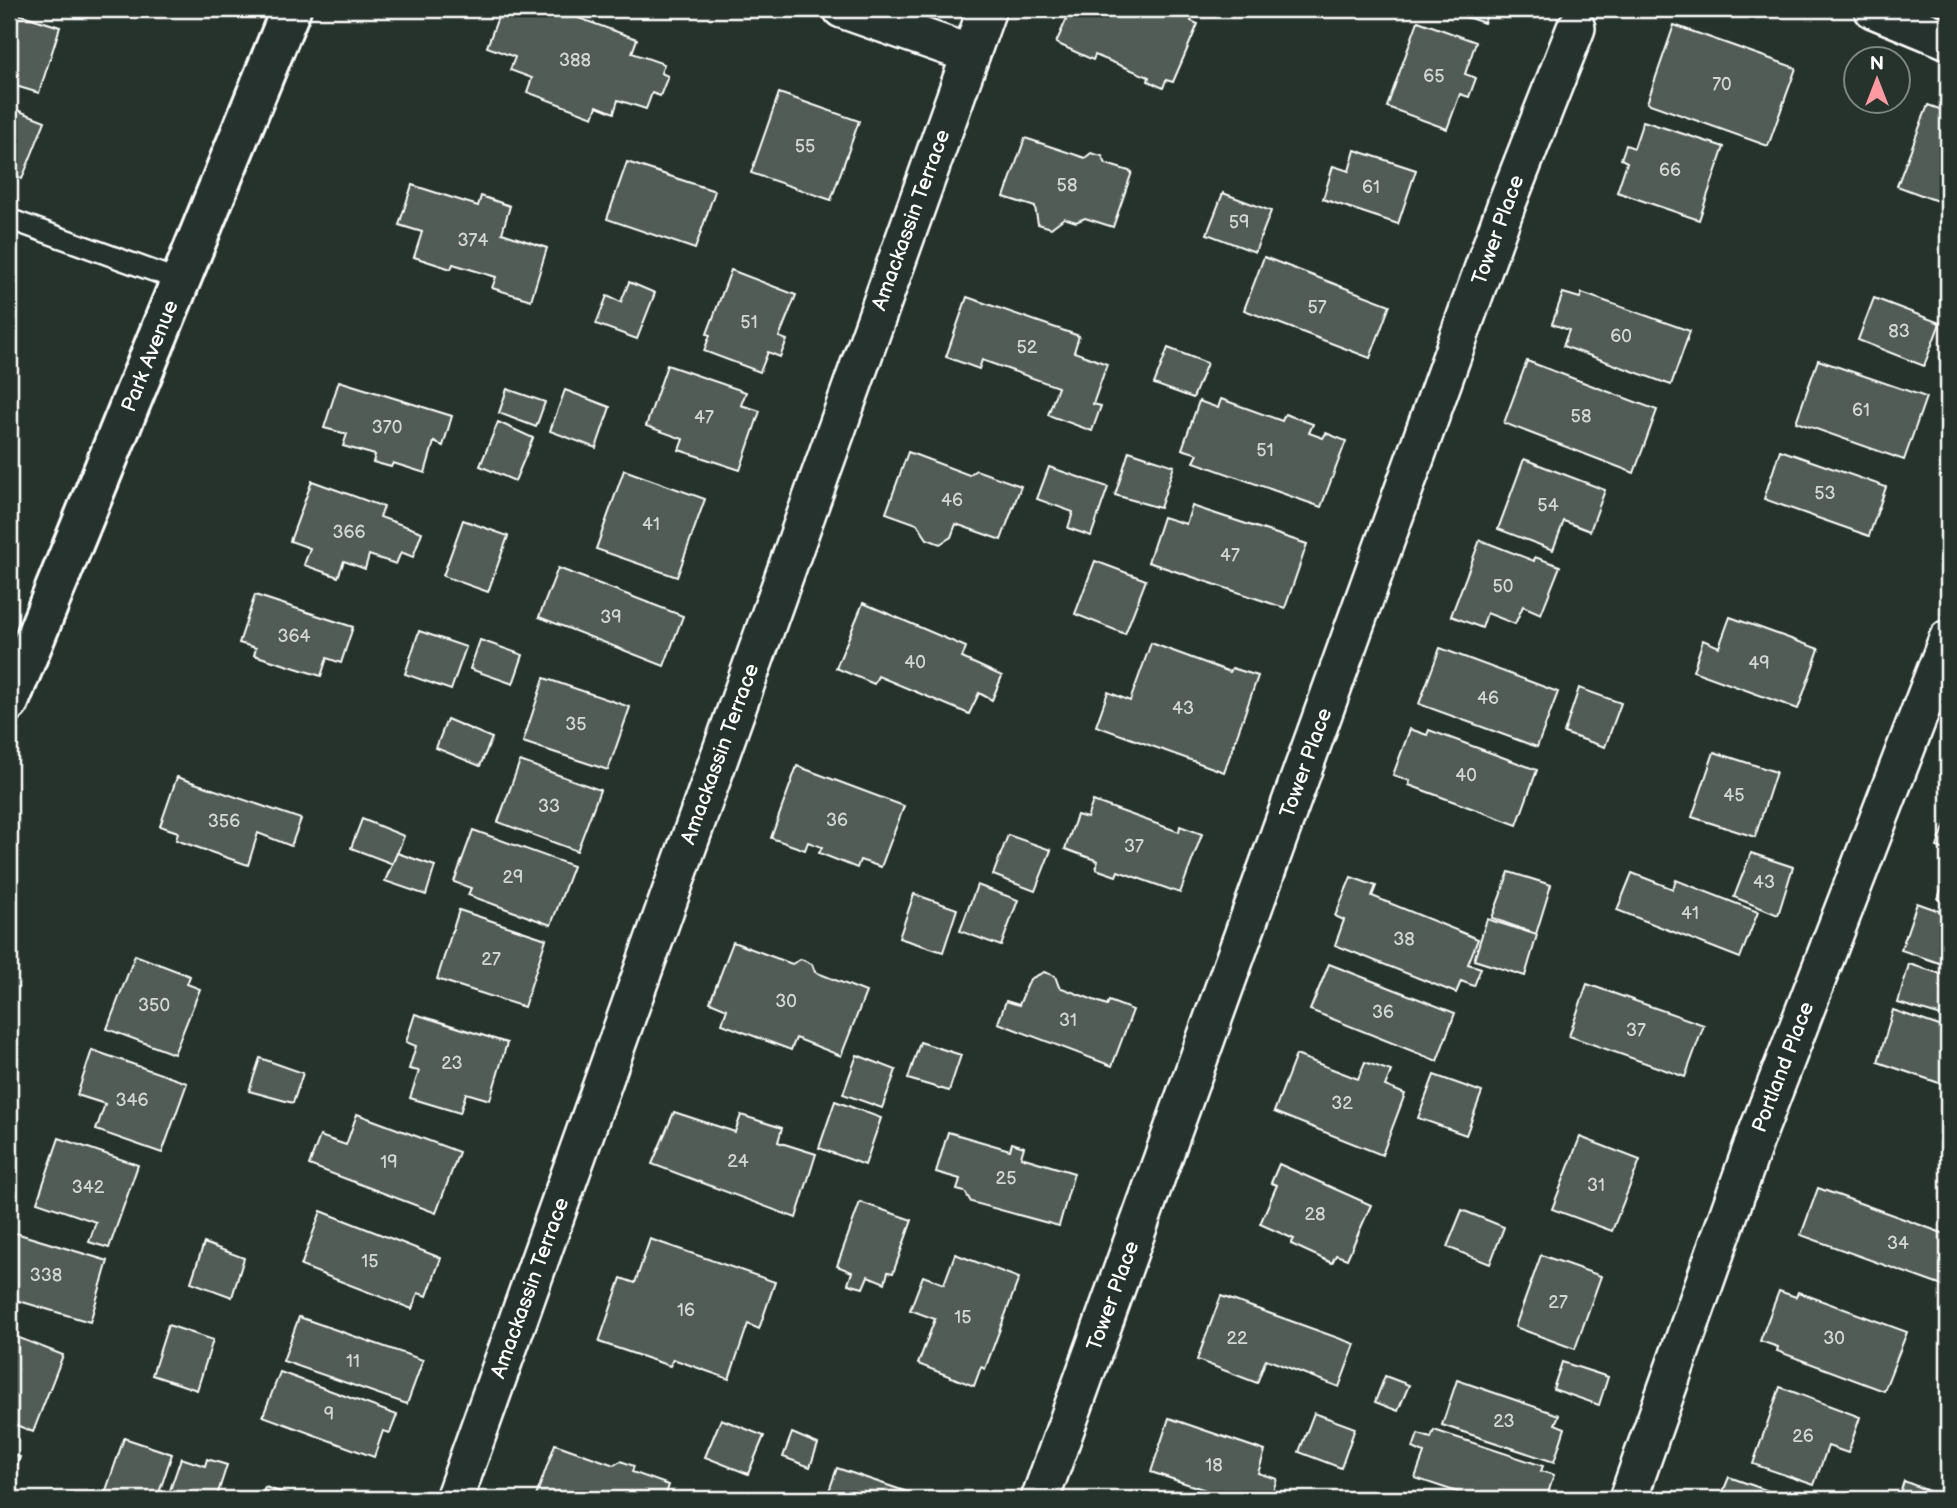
<svg xmlns="http://www.w3.org/2000/svg" width="1957" height="1508" viewBox="0 0 1957 1508" font-family="'Balsamiq Sans',sans-serif">
  <style>
    .building { fill: #515c57; stroke: #fff; stroke-width: 2 }
    .lines { fill: none; stroke-linecap: round; stroke-linejoin: round }
    .lane-casing { stroke: #fff; stroke-width: 24 }
    .street-casing { stroke: #fff; stroke-width: 42 }
    .secondary-casing { stroke: #fff; stroke-width: 44 }
    .lane { stroke: #26332d; stroke-width: 19 }
    .street { stroke: #26332d; stroke-width: 37 }
    .secondary { stroke: #26332d; stroke-width: 38 }
    .labels { text-anchor: middle; dominant-baseline: central; stroke-width: 5; stroke-linejoin: round; paint-order: stroke }
    .number-label { font-size: 18px; fill: #d4d6d5 }
    .street-label { font-size: 21px; fill: #fff; stroke: #26332d }
  </style>
  <rect width="100%" height="100%" fill="#26332d"/>
  <filter id="ink" filterUnits="userSpaceOnUse"><feTurbulence type="fractalNoise" baseFrequency=".0143" numOctaves="2"/><feDisplacementMap in="SourceGraphic" scale="14" xChannelSelector="R" yChannelSelector="G"/><feConvolveMatrix kernelMatrix="1 2 1 2 8 2 1 2 1" color-interpolation-filters="sRGB"/></filter>
  <g filter="url(#ink)">
    <g class="building">
      <path d="M501 9H554L637 39 632 53 664 64 661 73 668 76 660 96 652 93 646 109 618 100 614 113 597 106 593 117 527 92 532 78 510 70 515 57 487 47Z"/>
      <path d="M1071 9H1196L1191 21 1198 24 1173 82 1166 80 1163 88 1148 81 1149 77 1095 55 1093 60 1056 43Z"/>
      <path d="M1443 9H1489L1484 23Z"/>
      <path d="M9 11 60 27 39 93 9 84Z"/>
      <path d="M1418 21 1476 42 1465 74 1476 78 1469 97 1460 94 1447 129 1387 107Z"/>
      <path d="M1674 25 1796 68 1768 146 1647 103Z"/>
      <path d="M779 93 859 121 831 200 751 173Z"/>
      <path d="M1928 105 1948 112V205L1897 186Z"/>
      <path d="M9 107 45 121 22 179 13 175 9 185Z"/>
      <path d="M1643 121 1724 147 1699 220 1617 192 1627 162 1621 159 1626 145 1634 148Z"/>
      <path d="M1025 138 1085 158 1091 153 1102 156 1106 164 1132 172 1113 227 1085 218 1076 222 1064 218 1051 228 1038 224 1035 207 1004 197Z"/>
      <path d="M1355 150 1416 170 1398 224 1323 199 1333 166 1349 171Z"/>
      <path d="M627 162 715 191 695 249 607 219Z"/>
      <path d="M412 185 478 206 481 196 510 206 502 233 547 248 531 300 492 288 496 277 453 264 451 269 414 257 422 232 399 225Z"/>
      <path d="M1223 193 1271 211 1255 252 1207 234Z"/>
      <path d="M1264 257 1390 305 1370 358 1244 310Z"/>
      <path d="M731 270 796 295 779 337 787 340 780 357 768 352 760 372 704 351 710 335 707 334Z"/>
      <path d="M629 282 655 293 637 339 596 324 607 296 621 302Z"/>
      <path d="M1563 293 1580 298 1582 293 1690 331 1671 385 1563 346 1569 330 1552 324Z"/>
      <path d="M967 297 1079 336 1074 352 1107 364 1093 404 1101 406 1092 431 1048 415 1058 387 982 360 979 369 946 357Z"/>
      <path d="M1874 298 1940 323 1924 366 1858 340Z"/>
      <path d="M1168 348 1207 363 1193 398 1154 384Z"/>
      <path d="M1818 360 1926 397 1904 460 1796 422Z"/>
      <path d="M1527 361 1657 410 1634 473 1504 423Z"/>
      <path d="M667 365 746 392 741 405 760 411 740 470 679 450 683 439 646 426Z"/>
      <path d="M339 381 452 416 443 446 434 442 425 473 393 463 391 467 373 462 375 455 343 446 347 434 324 428Z"/>
      <path d="M507 389 545 402 536 427 499 413Z"/>
      <path d="M565 390 610 407 596 448 550 431Z"/>
      <path d="M1221 399 1282 421 1285 414 1313 424 1309 433 1323 438 1326 433 1346 441 1321 507 1194 462 1198 454 1182 449 1199 401 1218 408Z"/>
      <path d="M498 422 533 438 515 481 480 466Z"/>
      <path d="M1780 450 1886 487 1869 536 1764 499Z"/>
      <path d="M1129 451 1174 466 1160 508 1115 495Z"/>
      <path d="M908 452 969 475 976 470 1021 486 1001 540 956 524 951 537 940 544 927 539 917 524 886 513Z"/>
      <path d="M1524 459 1605 490 1590 531 1564 521 1553 550 1498 529Z"/>
      <path d="M1049 467 1108 487 1091 536 1068 528 1073 512 1037 499Z"/>
      <path d="M624 470 705 499 677 577 596 549Z"/>
      <path d="M312 481 384 507 380 517 422 532 413 557 401 552 396 564 369 555 365 569 344 561 338 577 304 565 310 548 290 541Z"/>
      <path d="M1192 506 1307 544 1285 608 1148 562 1163 517 1186 524Z"/>
      <path d="M463 520 508 536 488 592 443 576Z"/>
      <path d="M1480 540 1534 561 1535 557 1560 566 1541 614 1523 606 1515 624 1487 613 1482 628 1451 616Z"/>
      <path d="M1095 561 1146 580 1125 634 1075 614Z"/>
      <path d="M558 568 683 616 664 666 539 617Z"/>
      <path d="M255 595 353 627 341 663 327 658 321 676 254 655 256 648 239 643Z"/>
      <path d="M863 603 966 647 962 658 1002 676 992 700 979 693 969 714 878 676 874 684 836 668Z"/>
      <path d="M1730 617 1819 649 1798 709 1693 671 1703 640 1719 647Z"/>
      <path d="M419 631 466 647 451 690 405 674Z"/>
      <path d="M480 640 523 655 513 684 470 669Z"/>
      <path d="M1151 643 1230 672 1232 668 1258 676 1224 772 1096 726 1108 692 1130 701Z"/>
      <path d="M1440 648 1558 692 1537 747 1419 704Z"/>
      <path d="M544 678 630 707 608 770 523 742Z"/>
      <path d="M1579 688 1621 703 1605 747 1564 733Z"/>
      <path d="M447 719 492 738 480 766 436 748Z"/>
      <path d="M1410 729 1427 735 1429 730 1537 770 1517 825 1409 785 1410 781 1393 775Z"/>
      <path d="M1714 752 1776 772 1755 837 1692 817Z"/>
      <path d="M520 761 600 790 577 851 498 822Z"/>
      <path d="M797 766 904 806 881 867 860 860 857 868 819 853 822 847 808 842 805 850 771 838Z"/>
      <path d="M177 777 301 819 291 846 258 833 248 865 176 840 178 832 160 826Z"/>
      <path d="M1093 801 1179 832 1180 826 1202 834 1180 893 1118 871 1116 876 1096 869 1098 861 1065 849 1077 815 1087 818Z"/>
      <path d="M1948 816V851L1937 847Z"/>
      <path d="M362 819 404 836 393 864 351 848Z"/>
      <path d="M473 830 573 866 551 925 468 895 471 888 454 882Z"/>
      <path d="M1008 835 1051 850 1035 891 993 875Z"/>
      <path d="M397 853 435 866 426 895 385 881Z"/>
      <path d="M1751 853 1793 867 1778 915 1734 897Z"/>
      <path d="M1948 870V903L1938 899Z"/>
      <path d="M1509 872 1551 885 1536 934 1492 918Z"/>
      <path d="M1632 873 1673 889 1676 880 1758 912 1740 958 1617 910Z"/>
      <path d="M1351 877 1376 886 1372 896 1478 939 1468 964 1481 968 1474 986 1461 981 1456 993 1335 945 1344 920 1335 916Z"/>
      <path d="M977 885 1018 900 1001 946 960 931Z"/>
      <path d="M914 894 957 909 943 952 899 938Z"/>
      <path d="M1917 903 1948 914V966L1901 950Z"/>
      <path d="M459 910 546 939 524 1007 437 979Z"/>
      <path d="M1487 919 1537 935 1525 976 1474 960Z"/>
      <path d="M733 942 792 964 801 959 812 964 815 972 866 992 841 1056 796 1038 791 1050 722 1024 727 1009 710 1002Z"/>
      <path d="M135 955 190 976 187 984 200 989 174 1054 107 1029Z"/>
      <path d="M1329 964 1455 1013 1437 1061 1310 1010Z"/>
      <path d="M1909 964 1948 976 1945 1017 1898 1003Z"/>
      <path d="M1044 972 1055 976 1059 987 1107 1005 1109 1001 1133 1010 1112 1066 998 1023 1006 1001 1019 1005 1030 979Z"/>
      <path d="M1587 984 1704 1025 1685 1077 1569 1036Z"/>
      <path d="M1893 1010 1948 1029V1086L1878 1062Z"/>
      <path d="M415 1014 507 1043 490 1100 466 1093 460 1113 410 1098 419 1071 409 1069 416 1046 406 1042Z"/>
      <path d="M920 1042 961 1055 949 1091 908 1079Z"/>
      <path d="M92 1050 187 1083 162 1153 96 1130 105 1104 77 1095Z"/>
      <path d="M857 1055 896 1070 882 1108 843 1094Z"/>
      <path d="M1296 1055 1358 1079 1365 1062 1391 1071 1385 1086 1405 1094 1382 1155 1274 1112Z"/>
      <path d="M260 1058 303 1073 293 1103 249 1091Z"/>
      <path d="M1434 1075 1482 1092 1466 1135 1418 1118Z"/>
      <path d="M835 1101 881 1118 865 1165 819 1148Z"/>
      <path d="M674 1112 735 1132 741 1115 782 1128 778 1142 816 1154 796 1218 652 1164Z"/>
      <path d="M357 1114 459 1152 436 1213 309 1165 320 1136 346 1145Z"/>
      <path d="M948 1132 1010 1150 1012 1143 1024 1147 1021 1157 1074 1173 1059 1226 971 1202 965 1192 957 1190 960 1179 936 1172Z"/>
      <path d="M1580 1137 1640 1160 1612 1231 1552 1209Z"/>
      <path d="M59 1138 138 1165 109 1248 89 1242 96 1222 37 1202Z"/>
      <path d="M1279 1164 1371 1205 1347 1259 1336 1255 1332 1263 1291 1244 1294 1239 1260 1224 1277 1185 1271 1183Z"/>
      <path d="M1818 1188 1948 1235V1288L1801 1235Z"/>
      <path d="M860 1202 912 1220 893 1273 888 1272 885 1283 868 1276 863 1288 848 1284 852 1272 837 1266Z"/>
      <path d="M1462 1210 1504 1227 1490 1264 1447 1247Z"/>
      <path d="M321 1211 441 1258 427 1296 418 1293 412 1309 301 1266Z"/>
      <path d="M9 1231 108 1261 90 1322 9 1298Z"/>
      <path d="M650 1239 775 1282 759 1329 748 1324 729 1379 673 1359 670 1366 599 1342 621 1278 635 1283Z"/>
      <path d="M204 1243 244 1258 232 1297 191 1282Z"/>
      <path d="M955 1254 1019 1278 985 1369 981 1367 974 1386 918 1364 935 1319 910 1310 923 1276 944 1284Z"/>
      <path d="M1541 1255 1601 1276 1575 1349 1515 1327Z"/>
      <path d="M1779 1291 1796 1297 1798 1292 1907 1332 1884 1391 1777 1351 1778 1347 1760 1341Z"/>
      <path d="M1221 1296 1355 1344 1339 1387 1266 1359 1257 1383 1197 1360Z"/>
      <path d="M299 1317 423 1360 407 1404 283 1361Z"/>
      <path d="M168 1325 213 1340 197 1390 152 1375Z"/>
      <path d="M9 1334 63 1355 33 1432 9 1422Z"/>
      <path d="M1562 1362 1608 1377 1599 1405 1553 1389Z"/>
      <path d="M280 1372 397 1415 390 1433 383 1431 374 1457 263 1416Z"/>
      <path d="M1385 1376 1409 1385 1398 1411 1375 1402Z"/>
      <path d="M1457 1380 1559 1415 1555 1424 1565 1428 1554 1462 1442 1425Z"/>
      <path d="M1780 1387 1860 1417 1848 1453 1828 1446 1814 1485 1753 1464Z"/>
      <path d="M1314 1413 1355 1428 1341 1468 1299 1452Z"/>
      <path d="M1169 1418 1265 1451 1258 1473 1277 1479 1270 1499H1233L1151 1472Z"/>
      <path d="M721 1419 764 1436 748 1474 705 1457Z"/>
      <path d="M1434 1430 1543 1466 1541 1471 1554 1475 1546 1499H1478L1415 1478 1424 1453 1413 1448 1418 1434 1431 1438Z"/>
      <path d="M792 1433 818 1444 810 1467 783 1457Z"/>
      <path d="M124 1438 172 1454 157 1499H103Z"/>
      <path d="M555 1444 614 1465 621 1461 634 1466 632 1472 669 1485 666 1494 670 1495 669 1499H535Z"/>
      <path d="M9 1453 20 1457 9 1488Z"/>
      <path d="M181 1458 205 1466 207 1459 227 1465 216 1499H167Z"/>
      <path d="M837 1468 928 1499H839L840 1495 829 1491Z"/>
      <path d="M1729 1477 1791 1499H1720Z"/>
      <path d="M1904 1481 1948 1499H1898Z"/>
      <path d="M265 1487 301 1499H261Z"/>
    </g>
    <g class="lines">
      <g class="lane-casing">
        <path id="lane" d="M9 219 181 281"/>
      </g>
      <g class="street-casing">
        <g id="street">
          <path d="M842 9 970 54"/>
          <path d="M1873 9 1948 40"/>
          <path d="M454 1499 987 9"/>
          <path d="M1040 1499 1507 203 1576 28"/>
          <path d="M1628 1499 1756 1137 1948 639"/>
        </g>
      </g>
      <g class="secondary-casing">
        <path id="secondary" d="M9 702 291 9"/>
      </g>
      <use href="#lane" class="lane"/>
      <use href="#street" class="street"/>
      <use href="#secondary" class="secondary"/>
    </g>
  </g>
  <g class="labels">
    <g class="number-label">
      <text x="575" y="60">388</text>
      <text x="1434" y="76">65</text>
      <text x="1722" y="84">70</text>
      <text x="805" y="146">55</text>
      <text x="1670" y="170">66</text>
      <text x="1067" y="185">58</text>
      <text x="1371" y="187">61</text>
      <text x="1239" y="222">59</text>
      <text x="473" y="240">374</text>
      <text x="1317" y="307">57</text>
      <text x="749" y="322">51</text>
      <text x="1899" y="331">83</text>
      <text x="1621" y="336">60</text>
      <text x="1027" y="347">52</text>
      <text x="1861" y="410">61</text>
      <text x="1581" y="416">58</text>
      <text x="704" y="417">47</text>
      <text x="387" y="427">370</text>
      <text x="1265" y="450">51</text>
      <text x="1825" y="493">53</text>
      <text x="952" y="500">46</text>
      <text x="1548" y="505">54</text>
      <text x="651" y="524">41</text>
      <text x="349" y="532">366</text>
      <text x="1230" y="555">47</text>
      <text x="1503" y="586">50</text>
      <text x="611" y="617">39</text>
      <text x="294" y="636">364</text>
      <text x="915" y="662">40</text>
      <text x="1759" y="663">49</text>
      <text x="1488" y="698">46</text>
      <text x="1183" y="708">43</text>
      <text x="576" y="724">35</text>
      <text x="1466" y="775">40</text>
      <text x="1734" y="795">45</text>
      <text x="549" y="806">33</text>
      <text x="837" y="820">36</text>
      <text x="224" y="821">356</text>
      <text x="1134" y="846">37</text>
      <text x="513" y="877">29</text>
      <text x="1764" y="882">43</text>
      <text x="1690" y="913">41</text>
      <text x="1404" y="939">38</text>
      <text x="491" y="959">27</text>
      <text x="786" y="1001">30</text>
      <text x="154" y="1005">350</text>
      <text x="1383" y="1012">36</text>
      <text x="1068" y="1020">31</text>
      <text x="1636" y="1030">37</text>
      <text x="452" y="1063">23</text>
      <text x="132" y="1100">346</text>
      <text x="1342" y="1103">32</text>
      <text x="738" y="1161">24</text>
      <text x="389" y="1162">19</text>
      <text x="1006" y="1178">25</text>
      <text x="1596" y="1185">31</text>
      <text x="88" y="1187">342</text>
      <text x="1315" y="1214">28</text>
      <text x="1898" y="1243">34</text>
      <text x="370" y="1261">15</text>
      <text x="46" y="1275">338</text>
      <text x="1558" y="1302">27</text>
      <text x="686" y="1310">16</text>
      <text x="963" y="1317">15</text>
      <text x="1237" y="1338">22</text>
      <text x="1834" y="1338">30</text>
      <text x="353" y="1361">11</text>
      <text x="329" y="1414">9</text>
      <text x="1504" y="1421">23</text>
      <text x="1803" y="1436">26</text>
      <text x="1214" y="1465">18</text>
    </g>
    <g class="street-label">
      <text transform="translate(911 220) rotate(-70)">Amackassin Terrace</text>
      <text transform="translate(1498 230) rotate(-70)">Tower Place</text>
      <text transform="translate(150 356) rotate(-68)">Park Avenue</text>
      <text transform="translate(720 754) rotate(-70)">Amackassin Terrace</text>
      <text transform="translate(1306 763) rotate(-70)">Tower Place</text>
      <text transform="translate(1783 1067) rotate(-69)">Portland Place</text>
      <text transform="translate(530 1288) rotate(-70)">Amackassin Terrace</text>
      <text transform="translate(1113 1296) rotate(-70)">Tower Place</text>
    </g>
  </g>
  <rect width="1957" height="1508" fill="none" stroke="#26332d" stroke-width="35"/>
  <rect x="18" y="18" width="1922" height="1473" fill="none" stroke="#fff" stroke-width="2.5" filter="url(#ink)"/>
  <g transform="translate(1877 80)"><circle r="33" fill="#26332d" stroke="#7d8581" stroke-width="2"/>
  <path d="M0-5L12 26L0 18L-12 26Z" fill="#ff9aa2"/>
  <text y="-10" font-size="19" font-weight="bold" text-anchor="middle" fill="#ffffff">N</text>
  </g>
</svg>
